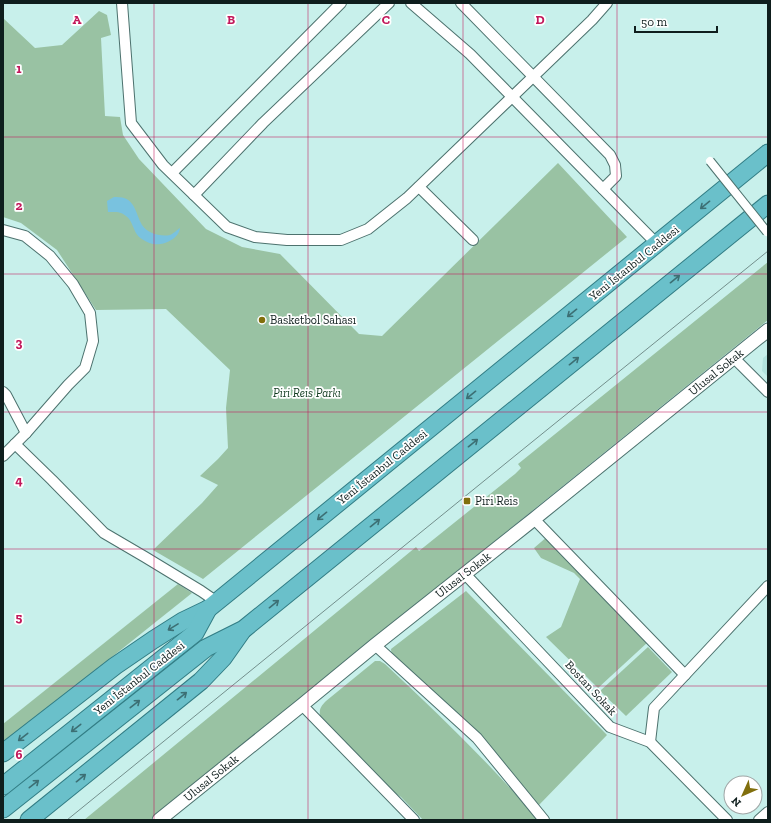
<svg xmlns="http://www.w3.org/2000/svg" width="771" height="823" viewBox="0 0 771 823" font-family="'Zilla Slab',serif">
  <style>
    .built { fill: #b2e3de }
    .green { fill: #99c2a3 }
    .water { fill: #79c2df }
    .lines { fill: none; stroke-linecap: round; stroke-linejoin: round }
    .minor-casing { stroke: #4d726e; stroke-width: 12 }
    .tertiary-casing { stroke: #4d726e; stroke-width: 15 }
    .trunk-casing { stroke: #327d85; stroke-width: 19 }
    .minor { stroke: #fff; stroke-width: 10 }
    .tertiary { stroke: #fff; stroke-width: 13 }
    .trunk { stroke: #6ac0ca; stroke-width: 17 }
    .tram { stroke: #738f8c; stroke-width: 1 }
    .pedestrian-bridge-casing { stroke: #4d726e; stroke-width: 10; stroke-linecap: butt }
    .pedestrian-bridge { stroke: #fff; stroke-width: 8 }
    .oneway { stroke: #3c6f74 }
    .grid { fill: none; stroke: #c2185b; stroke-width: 1; stroke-opacity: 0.55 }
    .poi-dot { fill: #816f0d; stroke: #fff; stroke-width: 1.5 }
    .labels { text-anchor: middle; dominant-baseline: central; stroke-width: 3.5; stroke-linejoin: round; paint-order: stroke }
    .street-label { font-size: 12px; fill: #0f1e1d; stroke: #fff }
    .poi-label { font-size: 12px; fill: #0f1e1d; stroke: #fff; text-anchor: start }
    .park-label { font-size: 12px; font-style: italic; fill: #0d381c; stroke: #fff }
    .grid-label { font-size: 13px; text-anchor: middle; font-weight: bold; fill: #c2185b; stroke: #fff; stroke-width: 3.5; stroke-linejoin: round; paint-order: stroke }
  </style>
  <rect width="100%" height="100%" fill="#c8f0eb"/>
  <path class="built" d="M768 354V377L762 371 763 358Z"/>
  <g class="green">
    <path d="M99 11 107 15 111 35 101 38 105 116 120 117 123 135 139 159 206 229 242 247 280 254 359 334 382 336 558 163 627 237 203 579 153 550 202 503 218 485 200 476 218 459 228 448 226 408 230 370 166 309 96 310 57 250 21 223 3 217V18L35 48 62 45Z"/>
    <path d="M768 262V320L150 820H84L416 547 419 551 515 474 521 468 518 464Z"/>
    <path d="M548 536 648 642 598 688 546 637 561 627 580 579 574 573 541 558 534 548Z"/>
    <path d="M178 584 192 593 3 744V724Z"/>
    <path d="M466 591 607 735 539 805 447 709 392 659 391 649Z"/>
    <path d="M648 647 672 672 626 716 600 691Z"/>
    <path d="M375 661H380L385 664C438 714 491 764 538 820H423L401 797 386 787 320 716C319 709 321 706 326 701Z"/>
  </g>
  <path class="water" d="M114 197C135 196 134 210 142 225 147 233 160 237 170 235 173 234 177 230 180 228 179 239 163 246 153 244 148 243 143 240 139 237 133 231 133 221 126 216 121 211 114 212 108 212L107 201Z"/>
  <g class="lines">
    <g class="minor-casing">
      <g id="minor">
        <path d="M122 3 131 123 163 165 227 227 255 237 287 240H341L368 229 407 198 592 20 607 3"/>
        <path d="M411 3 470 54 657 244"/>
        <path d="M461 3 610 155 615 165 616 176 603 189"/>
        <path d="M172 173 341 3"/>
        <path d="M419 187 473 240"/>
        <path d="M194 195 263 123 389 3"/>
        <path d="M3 230 25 236 50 256 73 284 90 313 93 341 85 368 68 385 26 433 3 456"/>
        <path d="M734 358 768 392"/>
        <path d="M3 392 6 395 26 433"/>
        <path d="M15 444 52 480 104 533 145 557 201 591 217 602"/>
        <path d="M534 519 685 675"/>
        <path d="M465 574 610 727 650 742 727 820"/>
        <path d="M375 645 477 738 544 820"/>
        <path d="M302 705 414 820"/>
        <path d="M650 742 654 708 768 586"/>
        <path d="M759 820 768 812"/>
      </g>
    </g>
    <g class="tertiary-casing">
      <path id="tertiary" d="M159 820 302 705 375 645 534 519 768 330"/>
    </g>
    <g class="trunk-casing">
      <g id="trunk">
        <path d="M3 753 115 666 153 640 183 621 208 609"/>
        <path d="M3 786 195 633 208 609 768 153"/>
        <path d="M3 809 206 648 244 629 768 204"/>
        <path d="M29 820 201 681 223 658 242 631"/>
      </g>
    </g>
    <use href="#minor" class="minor"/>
    <use href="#tertiary" class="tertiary"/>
    <use href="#trunk" class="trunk"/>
    <path class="tram" d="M67 820 511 459 768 251"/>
    <g class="pedestrian-bridge-casing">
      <path id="pedestrian-bridge" d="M710 161 767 232"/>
    </g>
    <use href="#pedestrian-bridge" class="pedestrian-bridge"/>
  </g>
  <defs><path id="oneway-shaft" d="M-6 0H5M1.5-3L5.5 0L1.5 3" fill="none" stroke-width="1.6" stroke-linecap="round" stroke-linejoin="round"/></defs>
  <g class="oneway">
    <use href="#oneway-shaft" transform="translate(705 205) rotate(141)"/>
    <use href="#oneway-shaft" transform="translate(675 279) rotate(-39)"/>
    <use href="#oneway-shaft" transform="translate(572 313) rotate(141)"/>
    <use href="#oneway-shaft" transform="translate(574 361) rotate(-39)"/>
    <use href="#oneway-shaft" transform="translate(471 395) rotate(141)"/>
    <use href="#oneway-shaft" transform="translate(473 443) rotate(-39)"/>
    <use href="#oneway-shaft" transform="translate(322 516) rotate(141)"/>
    <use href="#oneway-shaft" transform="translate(375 523) rotate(-39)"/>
    <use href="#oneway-shaft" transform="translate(274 604) rotate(-39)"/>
    <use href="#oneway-shaft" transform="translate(173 627) rotate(148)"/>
    <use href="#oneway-shaft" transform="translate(182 696) rotate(-39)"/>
    <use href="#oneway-shaft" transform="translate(135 704) rotate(-38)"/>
    <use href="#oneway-shaft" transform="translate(76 728) rotate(142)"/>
    <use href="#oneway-shaft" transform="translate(23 737) rotate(142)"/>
    <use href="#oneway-shaft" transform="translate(81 778) rotate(-39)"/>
    <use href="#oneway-shaft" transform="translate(34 784) rotate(-38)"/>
  </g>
  <path class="grid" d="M154 3V820M308 3V820M463 3V820M617 3V820M3 137H768M3 274H768M3 412H768M3 549H768M3 686H768"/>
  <g class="poi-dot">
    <circle cx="262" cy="320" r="4"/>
    <rect x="463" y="497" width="8" height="8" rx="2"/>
  </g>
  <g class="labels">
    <g class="street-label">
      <text transform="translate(634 263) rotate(-39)">Yeni İstanbul Caddesi</text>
      <text transform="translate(716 372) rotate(-39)">Ulusal Sokak</text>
      <text transform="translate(382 467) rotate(-39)">Yeni İstanbul Caddesi</text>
      <text transform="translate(463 575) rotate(-38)">Ulusal Sokak</text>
      <text transform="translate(139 678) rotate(-38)">Yeni İstanbul Caddesi</text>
      <text transform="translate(591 688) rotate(47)">Bostan Sokak</text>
      <text transform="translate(211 778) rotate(-39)">Ulusal Sokak</text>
    </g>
    <g class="poi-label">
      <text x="270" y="320">Basketbol Sahası</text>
      <text x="475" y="501">Piri Reis</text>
    </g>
    <g class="park-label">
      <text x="307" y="393">Piri Reis Parkı</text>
    </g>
  </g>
  <g class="grid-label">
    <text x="77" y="24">A</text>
    <text x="231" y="24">B</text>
    <text x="386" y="24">C</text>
    <text x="540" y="24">D</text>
    <text x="19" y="73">1</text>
    <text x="19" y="210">2</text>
    <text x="19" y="347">3</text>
    <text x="19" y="485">4</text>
    <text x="19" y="622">5</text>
    <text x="19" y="759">6</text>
  </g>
  <rect width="771" height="823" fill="none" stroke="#0f1e1d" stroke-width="8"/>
  <g transform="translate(743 795) rotate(225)"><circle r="19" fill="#ffffff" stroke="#9fa5a5"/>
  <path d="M0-3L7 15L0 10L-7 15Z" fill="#816f0d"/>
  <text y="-6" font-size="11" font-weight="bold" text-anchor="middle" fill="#0f1e1d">N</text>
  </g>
  <path d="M635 26v6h82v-6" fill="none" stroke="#0f1e1d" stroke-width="2"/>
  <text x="641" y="26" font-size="12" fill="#0f1e1d" stroke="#ffffff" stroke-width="3" paint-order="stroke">50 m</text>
</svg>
